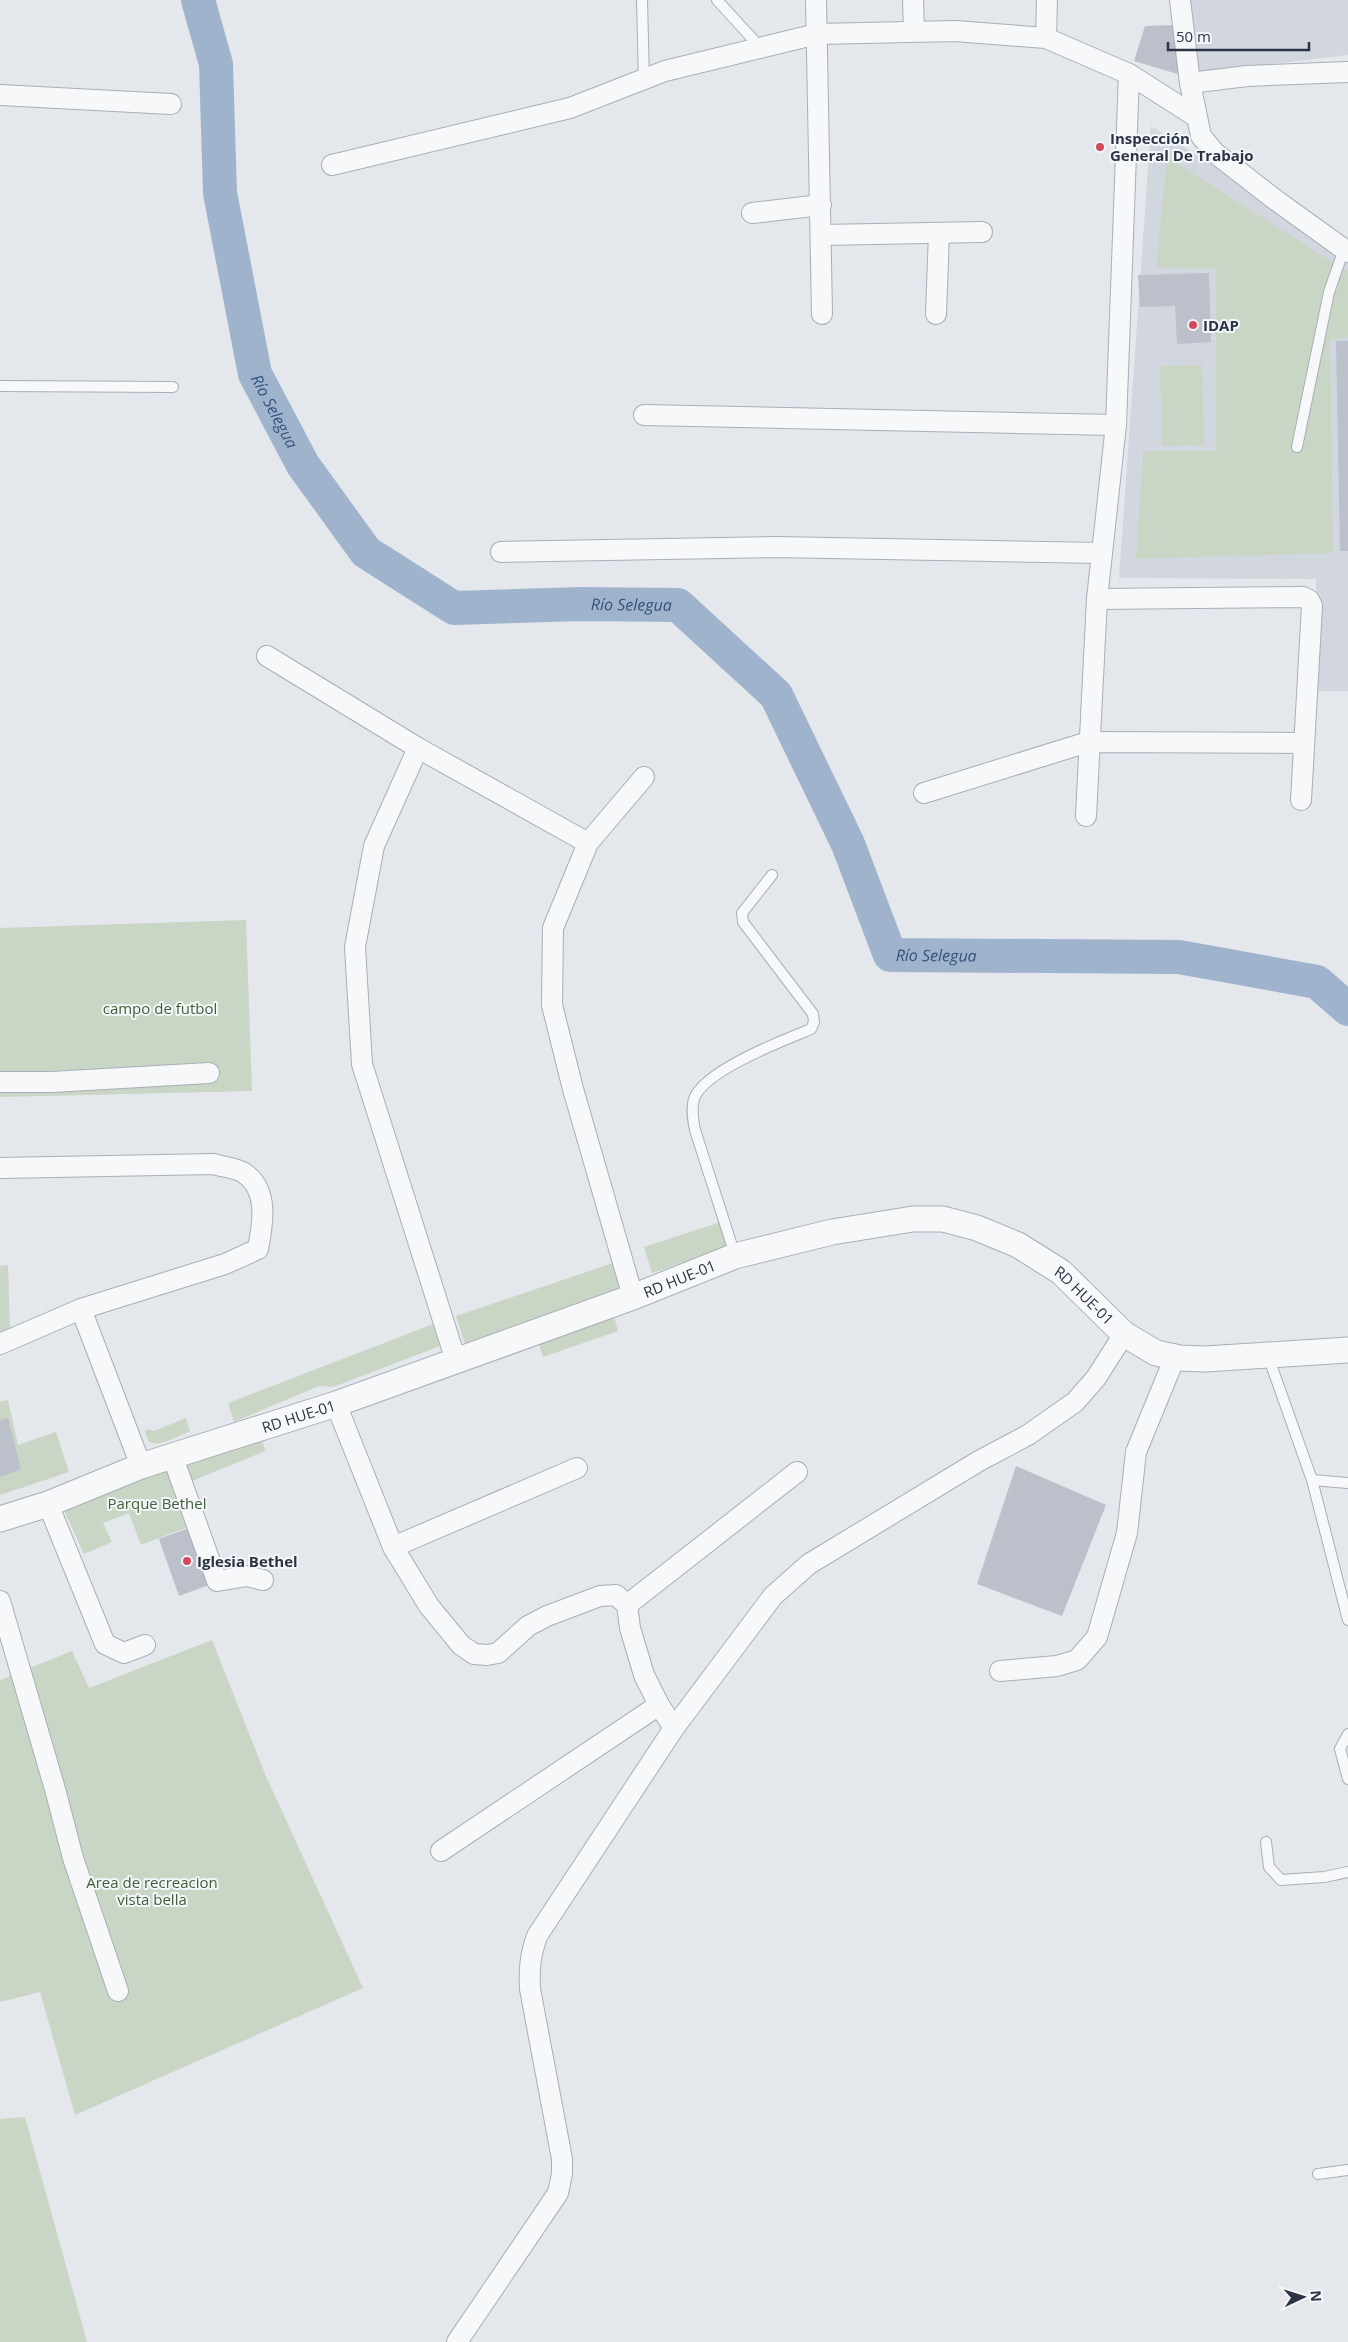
<svg xmlns="http://www.w3.org/2000/svg" width="1348" height="2342" viewBox="0 0 1348 2342" font-family="'Open Sans',sans-serif">
  <style>
    .built { fill: #d2d6de }
    .green { fill: #c9d6c5 }
    .lines { fill: none; stroke-linecap: round; stroke-linejoin: round }
    .river { stroke: #9fb4cc; stroke-width: 34 }
    .building { fill: #bbc0ca }
    .service-casing { stroke: #a9aeb7; stroke-width: 12 }
    .minor-casing { stroke: #a9aeb7; stroke-width: 22 }
    .tertiary-casing { stroke: #a9aeb7; stroke-width: 27 }
    .service { stroke: #f7f8fa; stroke-width: 10 }
    .minor { stroke: #f7f8fa; stroke-width: 20 }
    .tertiary { stroke: #f7f8fa; stroke-width: 25 }
    .poi-dot { fill: #d1495b; stroke: #f4f6f9; stroke-width: 2 }
    .labels { text-anchor: middle; dominant-baseline: central; stroke-width: 4; stroke-linejoin: round; paint-order: stroke }
    .poi-label { font-size: 15px; font-weight: bold; fill: #2b3445; stroke: #f4f6f9; text-anchor: start }
    .park-label { font-size: 15px; fill: #3f6138; stroke: #f4f6f9 }
    .street-label { font-size: 15px; fill: #2b3445; stroke: #f4f6f9 }
    .water-label { font-size: 16px; font-style: italic; fill: #34527a; stroke: #f4f6f9 }
  </style>
  <rect width="100%" height="100%" fill="#e4e7ec"/>
  <g class="built">
    <path d="M1189 0H1348V55L1198 73Z"/>
    <path d="M1151 126 1348 251V691H1316V579L1119 578Z"/>
  </g>
  <g class="green">
    <path d="M1167 157 1348 272V337L1330 340 1333 553 1136 559 1143 451H1216V269L1156 268Z"/>
    <path d="M1202 365 1204 445 1162 446 1160 366Z"/>
    <path d="M246 920 252 1091 0 1097V928Z"/>
    <path d="M724 1221 731 1246 652 1273 644 1247Z"/>
    <path d="M622 1260 630 1287 465 1344 456 1316Z"/>
    <path d="M8 1265 10 1328 0 1332V1266Z"/>
    <path d="M611 1306 618 1331 543 1357 536 1334Z"/>
    <path d="M436 1323 443 1345 333 1387 319 1386 234 1422 228 1403Z"/>
    <path d="M8 1400 18 1445 56 1432 69 1472 0 1495V1402Z"/>
    <path d="M186 1418 190 1431C178 1436 161 1447 149 1442L145 1433 146 1429 154 1431Z"/>
    <path d="M261 1435 265 1451 190 1482 185 1464Z"/>
    <path d="M175 1464 196 1524 141 1545 129 1513 103 1523 112 1542 84 1554 64 1510Z"/>
    <path d="M212 1640 265 1774 363 1988 75 2115 40 1992 0 2002V1680L72 1651 89 1688Z"/>
    <path d="M25 2117 87 2342H0V2119Z"/>
  </g>
  <g class="lines">
    <path class="river" id="s1" d="M198 0 216 64 220 193 255 374 303 465 366 552 454 608 580 604 678 605 776 695 848 844 890 955 1179 957 1317 982 1348 1009"/>
  </g>
  <g class="building">
    <path d="M1175 25 1181 75 1134 61 1145 26Z"/>
    <path d="M1209 273 1211 342 1177 344 1175 306 1140 307 1138 275Z"/>
    <path d="M1336 341H1348V551H1340Z"/>
    <path d="M8 1418 21 1469 0 1477V1420Z"/>
    <path d="M1016 1466 1106 1505 1062 1616 977 1584Z"/>
    <path d="M197 1525 214 1583 179 1596 159 1539Z"/>
  </g>
  <g class="lines">
    <g class="service-casing">
      <g id="service">
        <path d="M642 0 644 80"/>
        <path d="M717 0 760 47"/>
        <path d="M0 386 173 387"/>
        <path d="M1297 447 1329 292 1344 249"/>
        <path d="M735 1255 695 1130C693 1120 691 1109 694 1099 703 1071 784 1040 811 1029L814 1022 813 1014 743 922 742 913 772 875"/>
        <path d="M1268 1356 1312 1480 1348 1620"/>
        <path d="M1312 1480 1348 1483"/>
        <path d="M1348 1734 1340 1749 1348 1779"/>
        <path d="M1266 1842 1269 1867 1281 1880 1324 1877 1348 1872"/>
        <path d="M1318 2174 1348 2170"/>
      </g>
    </g>
    <g class="minor-casing">
      <g id="minor">
        <path d="M816 0 822 314"/>
        <path d="M913 0 914 31"/>
        <path d="M1180 0 1190 83 1201 136 1215 153 1277 201 1348 252"/>
        <path d="M1046 38 1047 0"/>
        <path d="M1190 83 1247 76 1348 72"/>
        <path d="M0 95 171 104"/>
        <path d="M332 165 570 108 665 71 817 34 955 31 1046 38 1129 74 1195 116"/>
        <path d="M752 213 821 205"/>
        <path d="M821 235 982 232"/>
        <path d="M936 314 939 233"/>
        <path d="M644 415 1116 425"/>
        <path d="M501 552 776 547 1102 553"/>
        <path d="M1097 599 1303 597 1309 600 1312 606 1301 800"/>
        <path d="M267 656 418 748 588 843"/>
        <path d="M418 748 374 846 355 947 362 1064 456 1361"/>
        <path d="M924 793 1088 742 1304 743"/>
        <path d="M1086 816 1097 599 1116 425 1129 74"/>
        <path d="M0 1082H52L209 1073"/>
        <path d="M0 1168 214 1164C223 1167 237 1168 244 1173 269 1190 263 1223 258 1249L225 1264 81 1309 0 1344"/>
        <path d="M633 1297 573 1089 552 1005 553 928 588 843 644 777"/>
        <path d="M81 1309 141 1466"/>
        <path d="M336 1404 393 1547 429 1606 461 1645 474 1654 487 1655 498 1653 528 1626 547 1616 600 1596 616 1595 627 1605 630 1628 644 1675 659 1705 674 1728"/>
        <path d="M172 1455 217 1581 247 1576 263 1580"/>
        <path d="M48 1504 105 1644 124 1653 145 1645"/>
        <path d="M393 1547 577 1468"/>
        <path d="M0 1601 55 1789 73 1858 118 1991"/>
        <path d="M627 1605 797 1472"/>
        <path d="M1000 1671 1057 1666 1077 1660 1097 1637 1127 1533 1136 1452 1175 1357"/>
        <path d="M441 1851 659 1705"/>
        <path d="M457 2342 558 2193 562 2174V2159L530 1989C529 1970 530 1955 537 1936L674 1728 773 1596 809 1564 979 1461 1028 1435 1075 1402 1096 1378 1124 1334"/>
      </g>
    </g>
    <g class="tertiary-casing">
      <g id="tertiary">
        <path id="s2" d="M0 1519 48 1504 141 1466 336 1404 633 1297 735 1256 832 1232 913 1219H943L977 1228 1018 1245 1061 1272 1124 1334 1156 1353 1180 1358 1205 1359 1348 1350"/>
      </g>
    </g>
    <use href="#service" class="service"/>
    <use href="#minor" class="minor"/>
    <use href="#tertiary" class="tertiary"/>
  </g>
  <g class="poi-dot">
    <circle cx="1100" cy="147" r="5"/>
    <circle cx="1193" cy="325" r="5"/>
    <circle cx="187" cy="1561" r="5"/>
  </g>
  <g class="labels">
    <g class="poi-label">
      <text x="1110" y="138">Inspección<tspan x="1110" dy="17">General De Trabajo</tspan></text>
      <text x="1203" y="325">IDAP</text>
      <text x="197" y="1561">Iglesia Bethel</text>
    </g>
    <g class="park-label">
      <text x="160" y="1008">campo de futbol</text>
      <text x="157" y="1503">Parque Bethel</text>
      <text x="152" y="1882">Area de recreacion<tspan x="152" dy="17">vista bella</tspan></text>
    </g>
    <g class="street-label">
      <text stroke="none"><textPath href="#s2" startOffset="721">RD HUE-01</textPath></text>
      <text stroke="none"><textPath href="#s2" startOffset="1156">RD HUE-01</textPath></text>
      <text stroke="none"><textPath href="#s2" startOffset="316">RD HUE-01</textPath></text>
    </g>
    <g class="water-label">
      <text stroke="none"><textPath href="#s1" startOffset="422">Río Selegua</textPath></text>
      <text stroke="none"><textPath href="#s1" startOffset="872">Río Selegua</textPath></text>
      <text stroke="none"><textPath href="#s1" startOffset="1382">Río Selegua</textPath></text>
    </g>
  </g>
  <g transform="translate(1303 2297) rotate(86)" stroke="#f4f6f9" stroke-width="4" paint-order="stroke">
  <path d="M0-4L9 19L0 12L-9 19Z" fill="#2b3445"/>
  <text y="-8" font-size="14" font-weight="bold" text-anchor="middle" fill="#2b3445">N</text>
  </g>
  <path d="M1168 42v8h141v-8" fill="none" stroke="#2b3445" stroke-width="2.5"/>
  <text x="1176" y="42" font-size="15" fill="#2b3445" stroke="#f4f6f9" stroke-width="4" paint-order="stroke">50 m</text>
</svg>
